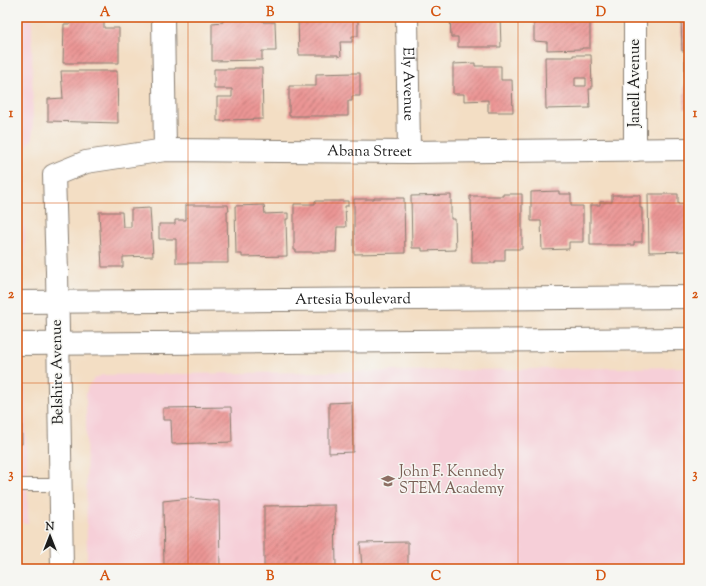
<svg xmlns="http://www.w3.org/2000/svg" width="706" height="586" viewBox="0 0 706 586" font-family="'Sorts Mill Goudy',serif">
  <style>
    .built { fill: #f6cfd8 }
    .building { fill: url(#building-hatch); fill-rule: evenodd }
    .lines { fill: none; stroke-linecap: round; stroke-linejoin: round }
    .lane-casing { stroke: #887d70; stroke-width: 14 }
    .street-casing { stroke: #887d70; stroke-width: 24 }
    .secondary-casing { stroke: #887d70; stroke-width: 24 }
    .lane { stroke: #fff; stroke-width: 12 }
    .street { stroke: #fff; stroke-width: 22 }
    .secondary { stroke: #fff; stroke-width: 22 }
    .grid { fill: none; stroke: #d4530e; stroke-width: 1; stroke-opacity: 0.55 }
    .labels { text-anchor: middle; dominant-baseline: central; stroke-width: 3; stroke-linejoin: round; paint-order: stroke }
    .street-label { font-size: 15px; fill: #1c1c1c; stroke: #f6f6f2 }
    .education-label { font-size: 15px; fill: #785e54; stroke: #f6f6f2; text-anchor: start }
    .neatline { fill: none; stroke: #d4530e; stroke-width: 1.5 }
    .grid-label { font-size: 13px; text-anchor: middle; font-weight: bold; fill: #d4530e }
  </style>
  <defs>
    <pattern id="building-hatch" width="6" height="6" patternUnits="userSpaceOnUse"><rect width="6" height="6" fill="#eb9594"/><path d="M-1 1l2-2M0 6l6-6M5 7l2-2" fill="none" stroke="#be7978"/></pattern>
  </defs>
  <rect width="100%" height="100%" fill="#f6f6f2"/>
  <filter id="ink" filterUnits="userSpaceOnUse"><feTurbulence type="fractalNoise" baseFrequency=".025" numOctaves="2"/><feDisplacementMap in="SourceGraphic" scale="8" xChannelSelector="R" yChannelSelector="G"/><feConvolveMatrix kernelMatrix="1 2 1 2 8 2 1 2 1" color-interpolation-filters="sRGB"/></filter>
  <filter id="wash" filterUnits="userSpaceOnUse"><feTurbulence type="fractalNoise" baseFrequency=".012" numOctaves="4" result="noise"/><feDisplacementMap in="SourceGraphic" scale="16" xChannelSelector="R" yChannelSelector="G"/><feGaussianBlur stdDeviation="0.9" result="paint"/><feColorMatrix in="noise" values="0 0 0 0 0 0 0 0 0 0 0 0 0 0 0 0 0 1.4 0 .05"/><feComposite in="paint" operator="in"/></filter>
  <g filter="url(#wash)">
    <rect width="100%" height="100%" fill="#f3dec4"/>
    <g class="built">
      <path d="M17 17H32L33 138 17 159Z"/>
      <path d="M17 193 25 230V252L17 262Z"/>
      <path d="M689 367V569H87L86 394 88 386 94 379 102 375Z"/>
      <path d="M17 377 25 385 28 523H17Z"/>
    </g>
    <g id="blocks">
      <g class="building">
        <path d="M71 17H104V28H119V63H63L64 24H71Z"/>
        <path d="M223 17H263V22H275L276 51H262V60L212 61V23L223 22Z"/>
        <path d="M298 17H358V36H352V42H340L341 56 338 57V55H299Z"/>
        <path d="M450 17H500L501 47H458V37H451Z"/>
        <path d="M534 17H586V19H590V48H582V49L547 50V42L534 41Z"/>
        <path d="M681 17H689V50L682 51Z"/>
        <path d="M573 55H591L592 89H589L590 108 546 109 545 57H573ZM575 78H586V86H575Z"/>
        <rect x="685" y="57" width="4" height="20"/>
        <path d="M475 63V66H501V80H512L513 112H488V100L464 101V94H453V64Z"/>
        <path d="M234 68H262L263 119 225 120V121H217V97H232V89H214V69H234Z"/>
        <path d="M61 71H117L118 123 48 121V99L63 98Z"/>
        <path d="M354 73H360V96H352V101H348V116H289V86H316V74Z"/>
        <rect x="684" y="85" width="5" height="24"/>
        <path d="M559 191V194H571V206H583V242H569V249L542 250 541 221H531V192Z"/>
        <path d="M503 194H522V249H505V261H495V263H472L471 200H470V196H503Z"/>
        <path d="M648 194H678V204H689V251L649 252Z"/>
        <path d="M451 195V219H455L456 250 422 251V248H412L411 196Z"/>
        <path d="M612 195H640V208H642V242H634V245H590V205H600V202H612Z"/>
        <path d="M374 198H404L405 253 354 254V199H374Z"/>
        <path d="M315 201H348V206H345L346 227H337L336 252H296V250H294V204H315Z"/>
        <path d="M186 205H228L229 211H227L228 263H176V239H159V224H175V220H186Z"/>
        <path d="M264 205 265 214 288 213V219H286L287 256 242 257V254H236L235 206Z"/>
        <path d="M150 208 153 256 123 257V267H102L99 212H122L123 227H131V209Z"/>
        <path d="M17 386H21L22 444H17Z"/>
        <path d="M352 402 353 452 329 453V403Z"/>
        <path d="M231 407 232 442 172 444 171 420H163V408Z"/>
        <path d="M191 498 219 501 220 569H164L163 501Z"/>
        <path d="M335 505 336 567H264V506Z"/>
        <path d="M408 542V565L362 567 360 543Z"/>
      </g>
    </g>
  </g>
  <g filter="url(#ink)">
    <use href="#blocks" fill-opacity="0" stroke="#887d70" stroke-width="1"/>
    <g class="lines">
      <g class="lane-casing">
        <path id="lane" d="M17 485H60"/>
      </g>
      <g class="street-casing">
        <g id="street">
          <path d="M163 17 165 150"/>
          <path id="s1" d="M407 17 409 152"/>
          <path d="M635 17V150"/>
          <path id="s2" d="M62 569 57 272 54 175 86 162 165 150 409 152 689 149"/>
        </g>
      </g>
      <g class="secondary-casing">
        <g id="secondary">
          <path id="s3" d="M17 302 689 297"/>
          <path d="M17 344 689 339"/>
        </g>
      </g>
      <use href="#lane" class="lane"/>
      <use href="#street" class="street"/>
      <use href="#secondary" class="secondary"/>
    </g>
  </g>
  <path class="grid" d="M188 17V569M353 17V569M518 17V569M17 203H689M17 383H689"/>
  <defs>
    <g id="school-bare" transform="scale(1.08)"><path d="M0-5L7-2L0 1L-7-2ZM-4 1L0 2.5L4 1V4Q0 6-4 4Z" fill="#8d6e63" stroke="#f6f6f2" stroke-width="2.5" paint-order="stroke"/></g>
  </defs>
  <g fill-rule="evenodd">
    <use href="#school-bare" x="388" y="481"/>
  </g>
  <g class="labels">
    <g class="street-label">
      <text transform="translate(635 83) rotate(-90)">Janell Avenue</text>
      <text stroke="none"><textPath href="#s1" startOffset="67">Ely Avenue</textPath></text>
      <text stroke="none"><textPath href="#s2" startOffset="713">Abana Street</textPath></text>
      <text stroke="none"><textPath href="#s3" startOffset="336">Artesia Boulevard</textPath></text>
      <text transform="translate(58 372) rotate(-91)">Belshire Avenue</text>
    </g>
    <g class="education-label">
      <text x="399" y="472">John F. Kennedy<tspan x="399" dy="17">STEM Academy</tspan></text>
    </g>
  </g>
  <rect width="706" height="586" fill="none" stroke="#f6f6f2" stroke-width="44"/>
  <g transform="translate(50 536)" stroke="#f6f6f2" stroke-width="3" paint-order="stroke">
  <path d="M0-3L7 15L0 10L-7 15Z" fill="#1c1c1c"/>
  <text y="-6" font-size="11" font-weight="bold" text-anchor="middle" fill="#1c1c1c">N</text>
  </g>
  <rect x="22" y="22" width="662" height="542" class="neatline"/>
  <g class="grid-label">
    <text x="105" y="16">A</text>
    <text x="270" y="16">B</text>
    <text x="436" y="16">C</text>
    <text x="601" y="16">D</text>
    <text x="11" y="117">1</text>
    <text x="695" y="117">1</text>
    <text x="11" y="298">2</text>
    <text x="695" y="298">2</text>
    <text x="11" y="478">3</text>
    <text x="695" y="478">3</text>
    <text x="105" y="580">A</text>
    <text x="270" y="580">B</text>
    <text x="436" y="580">C</text>
    <text x="601" y="580">D</text>
  </g>
</svg>
